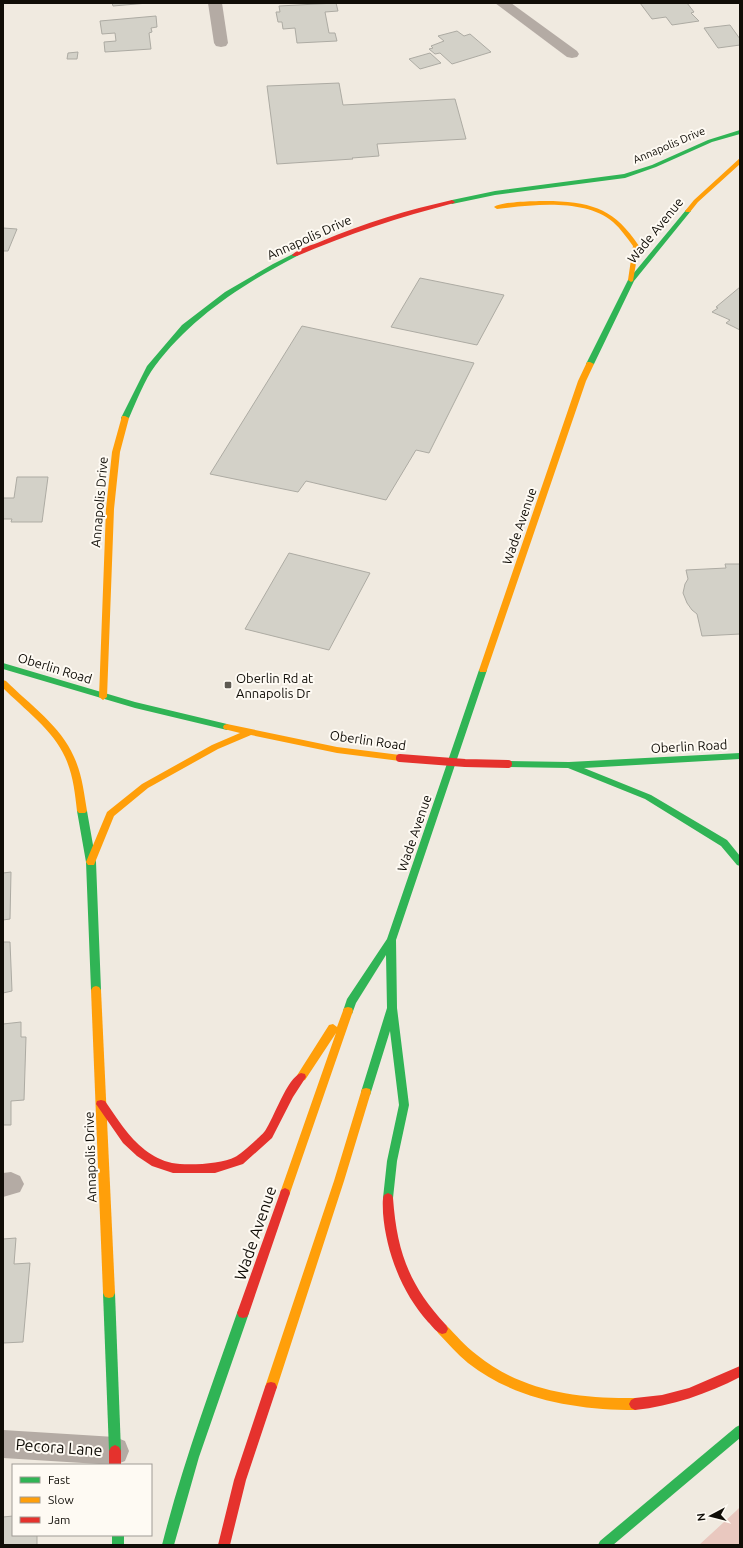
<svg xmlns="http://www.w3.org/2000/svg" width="743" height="1548" viewBox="0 0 743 1548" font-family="Ubuntu,sans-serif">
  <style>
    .green { fill: #e9c8bf }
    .building { fill: #d3d1c8; stroke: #adaba3 }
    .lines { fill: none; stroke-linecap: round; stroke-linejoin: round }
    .street { fill: #b4aba4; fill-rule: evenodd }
    .fast { fill: #30b455; fill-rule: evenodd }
    .slow { fill: #ff9f0a; fill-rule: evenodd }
    .jam { fill: #e5322d; fill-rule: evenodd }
    .jam-bridge { stroke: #e5322d; stroke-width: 8 }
    .poi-dot { fill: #5e5a53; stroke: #fefaf3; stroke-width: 1.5 }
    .labels { text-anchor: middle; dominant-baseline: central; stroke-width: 4; stroke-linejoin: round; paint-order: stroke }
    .far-street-label { font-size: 11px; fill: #100d07; stroke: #fefaf3 }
    .street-label { font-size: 13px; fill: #100d07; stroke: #fefaf3 }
    .poi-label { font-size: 13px; fill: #100d07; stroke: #fefaf3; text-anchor: start }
    .near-street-label { font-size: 16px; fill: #100d07; stroke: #fefaf3 }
  </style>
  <rect width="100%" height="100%" fill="#f0eae0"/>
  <path class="green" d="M740 1507V1545H699L736 1511Z"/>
  <g class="building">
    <path d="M112 3H148L113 6Z"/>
    <path d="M336 3 338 11 325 12 329 33H335L337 41 297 43 295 28 283 29 282 22H278L276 12H280L279 6Z"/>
    <path d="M640 3H687L694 12 691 13 699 21 672 25 666 17 652 19Z"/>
    <path d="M156 16 157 27 151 28 152 32 149 33 151 49 105 52 104 42 116 41 115 33 102 34 100 21Z"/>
    <path d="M730 25 740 39V45L718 48 704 28Z"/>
    <path d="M457 31 464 36 470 34 491 52 452 64 440 53 435 54 429 49 433 48 431 46 444 41 438 36Z"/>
    <path d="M78 52 77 59H67L68 53Z"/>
    <path d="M430 53 441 63 420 69 409 59Z"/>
    <path d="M339 83 343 105 455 99 466 139 377 144 379 156 352 158 353 159 277 164 267 86Z"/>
    <path d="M3 228 17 229 8 251H3Z"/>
    <path d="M420 278 504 295 477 345 391 327Z"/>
    <path d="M740 287V330L726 323 730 320 712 312 718 308 716 307Z"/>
    <path d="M302 326 474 363 429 453 416 450 386 500 306 481 298 492 210 474Z"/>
    <path d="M17 477H48L42 522H11L12 519H3V498H14Z"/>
    <path d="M289 553 370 573 329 650 245 629Z"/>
    <path d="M725 564H740V634L702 636 697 614 692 610 687 603 683 593 685 584 688 579 686 570 726 568Z"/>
    <path d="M11 872 10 919 3 920V873Z"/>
    <path d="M3 942H10L12 991 3 993Z"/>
    <path d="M21 1022V1037H26L24 1100 11 1101V1125H3V1024Z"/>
    <path d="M16 1238 14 1264 30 1263 23 1342 3 1343V1345V1239Z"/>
    <path d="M13 1516V1535H37V1545H3V1517Z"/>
  </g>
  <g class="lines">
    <g class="street">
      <path d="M208 3H222L228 43 226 46 221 47 216 46 214 43Z"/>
      <path d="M495 3H511L577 51 579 54 577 57 572 58 567 57Z"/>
      <path d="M11 1172 20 1176 24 1184 20 1192 3 1197V1173Z"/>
      <path d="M3 1430 115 1437 125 1441 129 1451 125 1461 115 1465 3 1458Z"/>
    </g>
    <g class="fast">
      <path d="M740 130V134L712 142 656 167 625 178 495 195 452 204 449 202 452 200 495 191 624 174 652 165 708 140Z"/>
      <path d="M688 209 691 211 690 212 634 281 594 364 590 366H587L586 364 628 280 686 210Z"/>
      <path d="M295 253 298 255 297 256C243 284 192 317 155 366 145 379 136 402 129 418L125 420H122L121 418 147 366 182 325 225 292 273 264Z"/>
      <path d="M3 663 135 702 227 724 231 727 227 730 135 708 3 669Z"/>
      <path d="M483 667 487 670 396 940 397 1008 409 1105 397 1161 393 1198 392 1201 388 1203 384 1201 383 1198 387 1161 399 1105 390 1031 371 1092 370 1095 366 1096 362 1095 361 1092 387 1008 386 955 356 1003 352 1014 348 1015 344 1014 343 1011 347 999 387 939 479 670Z"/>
      <path d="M740 753V759L584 768 651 795 727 840 740 856V866L737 865 721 846 645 799 568 768 508 767 504 764 508 761 569 762Z"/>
      <path d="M82 808 85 809 87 811 96 862 101 990 99 993 96 994 93 993 91 990 86 862 77 811 79 809Z"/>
      <path d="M109 1288 113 1289 115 1293 121 1451 119 1455 115 1457 111 1455 109 1451 103 1293 105 1289Z"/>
      <path d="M243 1308 247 1309 249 1313 199 1457 174 1545H162C182 1466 210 1390 237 1313L239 1309Z"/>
      <path d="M740 1425V1438L613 1545H598L600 1541 736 1427Z"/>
      <rect x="112" y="1535" width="12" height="10"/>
    </g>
    <g class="slow">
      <path d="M740 158V164L698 202 690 212H686L685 211 694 200Z"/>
      <path d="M553 201C595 203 615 210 639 246L633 281 631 282 628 280 633 246C627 238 621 229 613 222 584 198 532 205 497 209L494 207C502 201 541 201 553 201Z"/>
      <path d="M587 362H590L594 364 586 381 487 670 486 672H480L479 670 578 381Z"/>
      <path d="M122 416H125L129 418 120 452 114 509 107 697 103 700 99 697 106 509 112 452Z"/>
      <path d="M3 680 6 681C29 704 61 726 74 757 82 774 84 793 87 811L85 813H79L77 811C75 793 73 774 65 757 54 731 23 708 3 688Z"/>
      <path d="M227 724 337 747 400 755 404 758 400 761 337 753 251 735 218 749 148 788 114 816 94 865H88L86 862 107 812 142 784 212 745 240 733 224 729 223 727 224 725Z"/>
      <path d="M96 986 99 987 101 990 115 1293 113 1297 109 1298 105 1297 103 1293 91 990 93 987Z"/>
      <path d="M348 1007 352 1008 353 1011 290 1193 289 1196 285 1198 281 1196 280 1193 336 1033 305 1080 301 1081 297 1080 296 1077 329 1025 333 1024 337 1027 344 1008Z"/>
      <path d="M366 1088 370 1089 371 1092 344 1181 277 1387 275 1391 271 1392 267 1391 265 1387 334 1181 361 1092 362 1089Z"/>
      <path d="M442 1324 446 1325C456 1335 465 1346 477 1355 521 1391 579 1399 635 1398L639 1400 641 1404 639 1408 635 1410C577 1410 515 1400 468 1363 457 1354 448 1343 438 1333L436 1329 438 1325Z"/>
    </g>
    <g class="jam">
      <path d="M452 200 455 202 454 203C400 217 348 234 297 256H293L292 255C299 248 313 245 322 241 364 223 408 210 452 200Z"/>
      <path d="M301 1073 305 1074 306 1077 293 1097 272 1138 243 1164 215 1173H173L152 1166 137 1156 123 1143 96 1104 97 1101 101 1100 105 1101C117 1118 128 1137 145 1150 153 1156 162 1161 172 1163 187 1166 222 1164 235 1157 240 1155 261 1136 265 1131 274 1118 287 1078 301 1073Z"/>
      <path d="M285 1188 289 1190 290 1193 249 1313 247 1317 243 1318 239 1317 237 1313 280 1193 281 1190Z"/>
      <path d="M388 1193 392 1195 393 1198C397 1252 409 1285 446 1325L448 1329 446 1333 442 1334C436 1332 433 1327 428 1322 402 1293 386 1252 383 1213 383 1207 382 1200 384 1195Z"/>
      <path d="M740 1366V1377C707 1394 672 1406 635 1410L631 1408 629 1404 631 1400 635 1398 662 1395 689 1388Z"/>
      <path d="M271 1382 275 1383 277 1387 246 1480 230 1545H218L234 1480 265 1387 267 1383Z"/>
      <path d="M115 1445 119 1447 121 1451V1465H109V1451L111 1447Z"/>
    </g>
    <path class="jam-bridge" d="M400 758 465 763 508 764"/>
  </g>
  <rect class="poi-dot" x="224" y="681" width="8" height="8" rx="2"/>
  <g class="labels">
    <g class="far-street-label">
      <text transform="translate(669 145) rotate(-23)">Annapolis Drive</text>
    </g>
    <g class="street-label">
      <text transform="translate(655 230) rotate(-51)">Wade Avenue</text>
      <text transform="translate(309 237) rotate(-24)">Annapolis Drive</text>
      <text transform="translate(99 502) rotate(-85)">Annapolis Drive</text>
      <text transform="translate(519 526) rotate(-71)">Wade Avenue</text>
      <text transform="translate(55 668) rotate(17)">Oberlin Road</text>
      <text transform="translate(368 740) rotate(8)">Oberlin Road</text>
      <text transform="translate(689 746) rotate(-3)">Oberlin Road</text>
      <text transform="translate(414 833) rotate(-71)">Wade Avenue</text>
      <text transform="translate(90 1157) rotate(-92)">Annapolis Drive</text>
    </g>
    <g class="poi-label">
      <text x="236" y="678">Oberlin Rd at<tspan x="236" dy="15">Annapolis Dr</tspan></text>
    </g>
    <g class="near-street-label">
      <text transform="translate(255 1233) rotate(-71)">Wade Avenue</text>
      <text transform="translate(59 1447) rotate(4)">Pecora Lane</text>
    </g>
  </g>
  <rect width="743" height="1548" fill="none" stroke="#100d07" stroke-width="8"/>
  <rect x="12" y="1464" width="140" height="72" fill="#fefaf3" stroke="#9f9b95"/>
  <rect x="20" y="1477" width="20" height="6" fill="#30b455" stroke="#9f9b95"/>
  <text x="48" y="1484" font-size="12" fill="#100d07">Fast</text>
  <rect x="20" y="1497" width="20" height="6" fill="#ff9f0a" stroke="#9f9b95"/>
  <text x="48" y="1504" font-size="12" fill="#100d07">Slow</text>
  <rect x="20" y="1517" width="20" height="6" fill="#e5322d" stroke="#9f9b95"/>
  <text x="48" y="1524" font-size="12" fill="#100d07">Jam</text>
  <g transform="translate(711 1516) rotate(263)" stroke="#fefaf3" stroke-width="3" paint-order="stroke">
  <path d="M0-3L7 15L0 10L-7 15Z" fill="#100d07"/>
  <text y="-6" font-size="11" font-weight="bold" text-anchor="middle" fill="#100d07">N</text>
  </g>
</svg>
